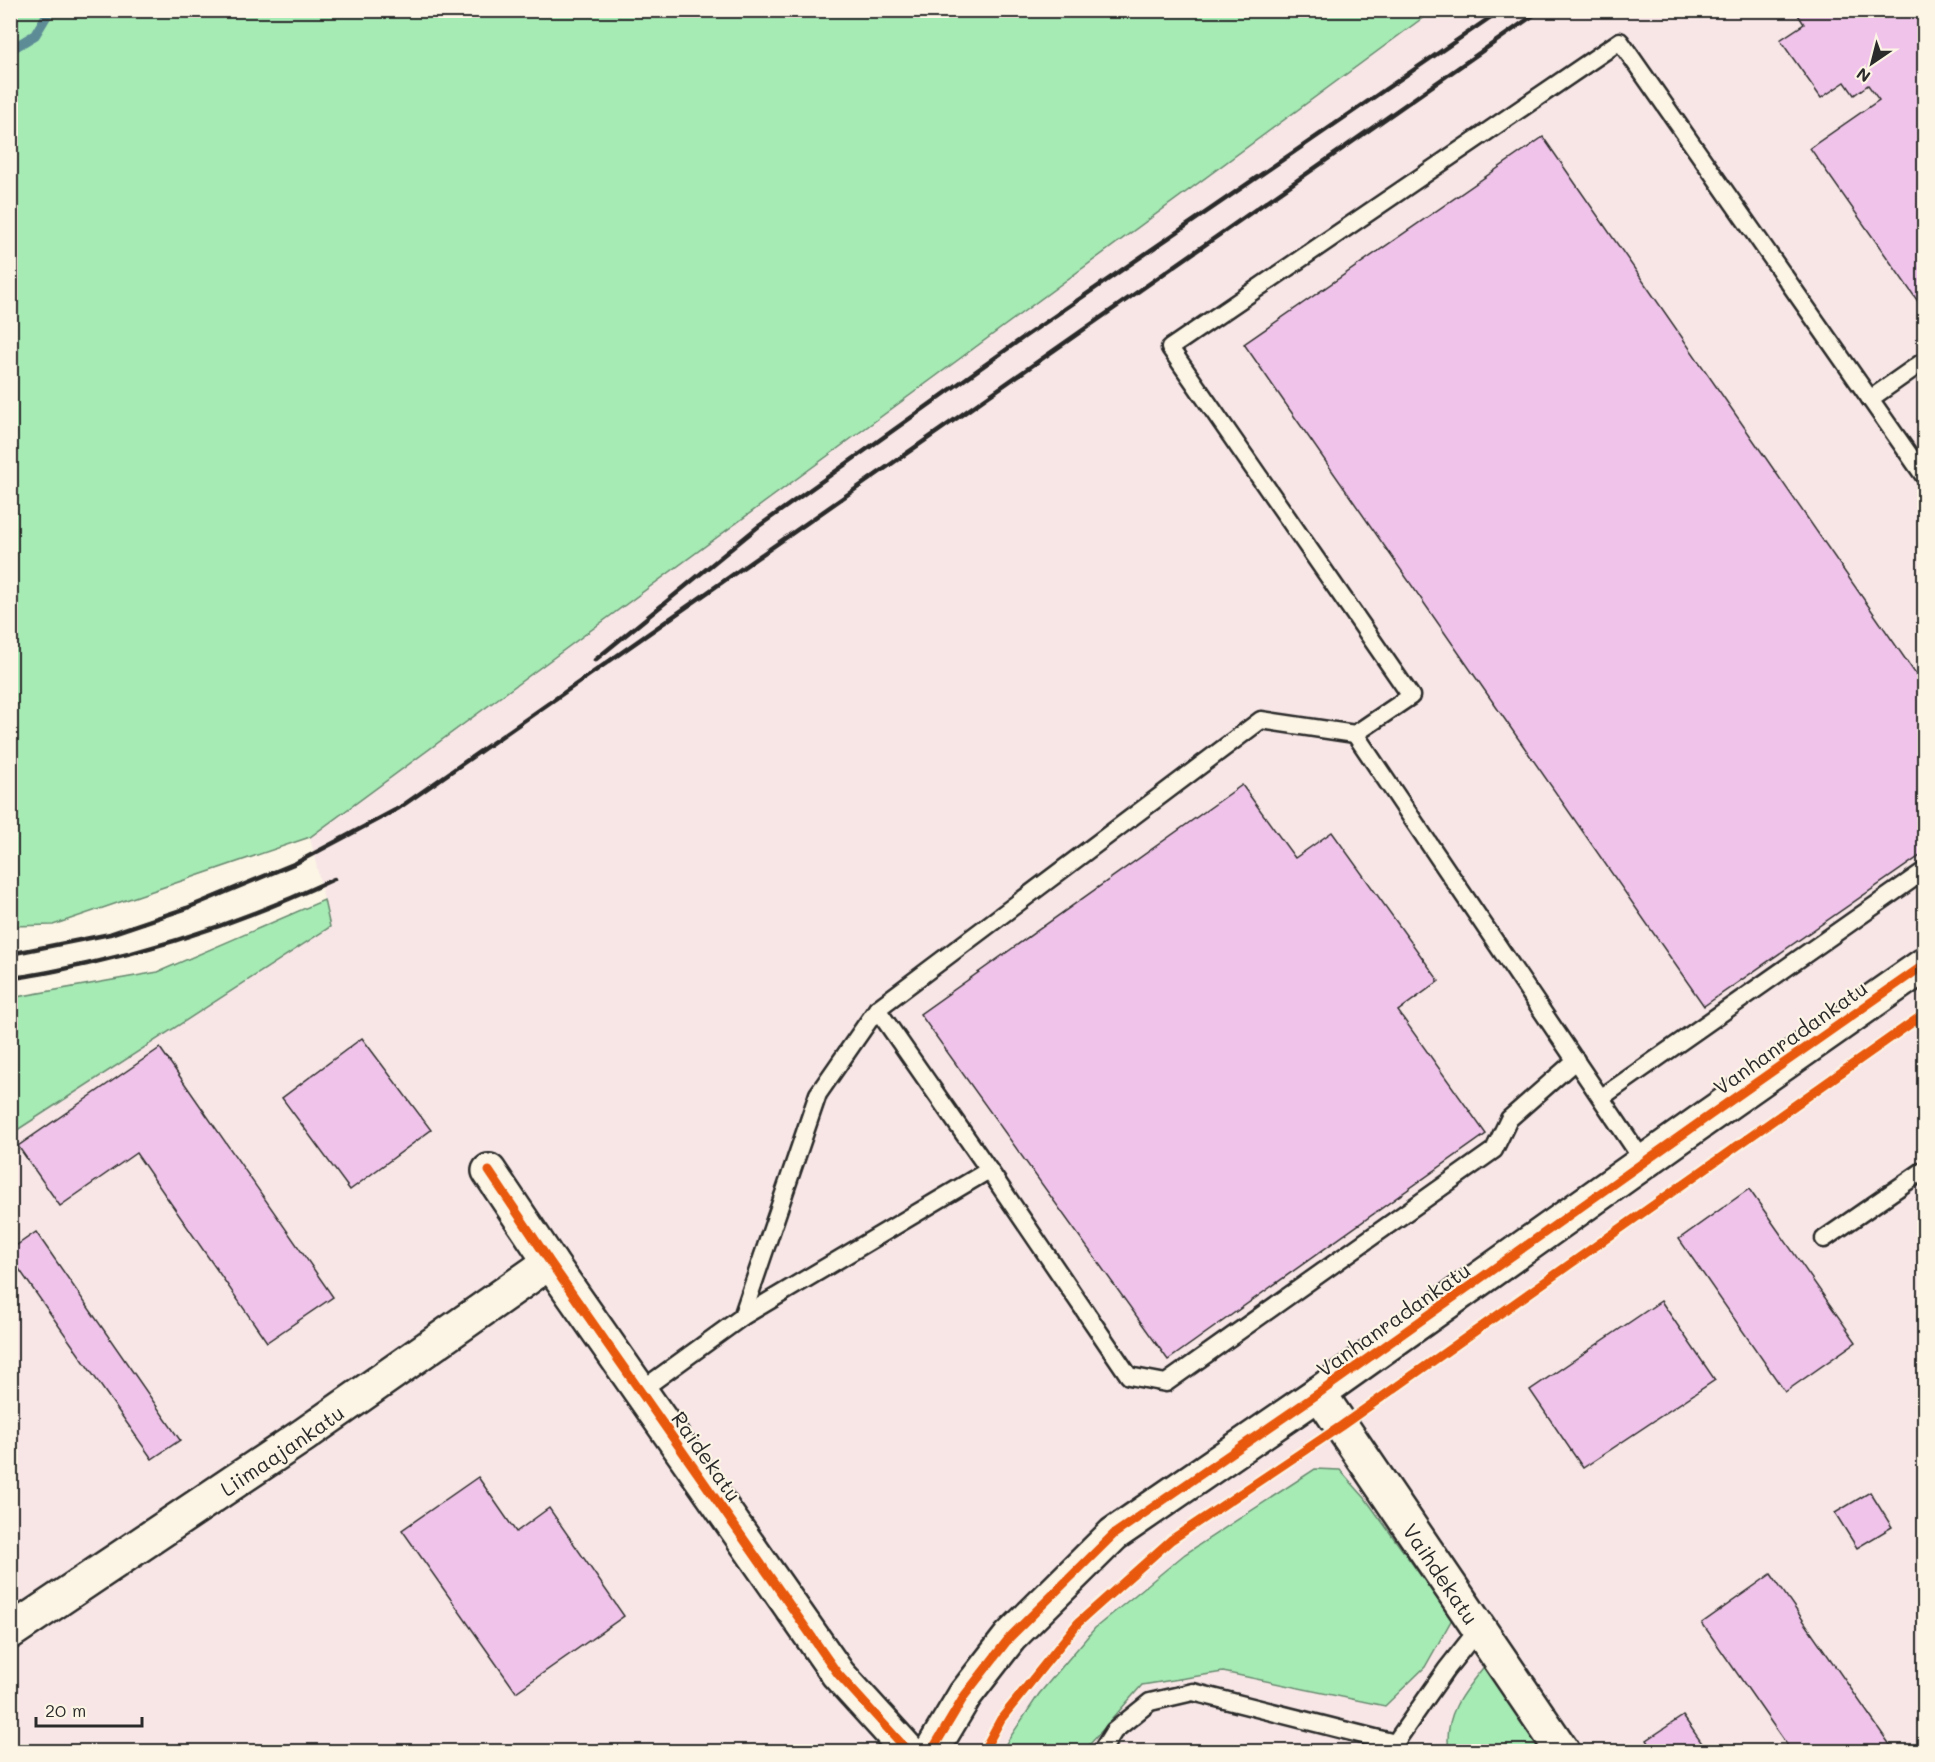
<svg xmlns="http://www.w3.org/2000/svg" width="1935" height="1762" viewBox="0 0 1935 1762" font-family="Mali,sans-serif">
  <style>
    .built { fill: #f8e6e6 }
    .green { fill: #a6eab4; stroke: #688a70; stroke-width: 1.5 }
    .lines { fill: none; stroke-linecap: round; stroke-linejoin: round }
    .stream { stroke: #5d8c96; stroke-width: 10 }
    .building { fill: #f0c4ea; stroke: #2b2b2b; stroke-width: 1.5 }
    .lane-casing { stroke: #2b2b2b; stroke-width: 21 }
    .street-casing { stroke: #2b2b2b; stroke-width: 38 }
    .secondary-casing { stroke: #2b2b2b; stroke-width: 38 }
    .lane { stroke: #fcf5e5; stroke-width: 16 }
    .street { stroke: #fcf5e5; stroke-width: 33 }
    .secondary { stroke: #fcf5e5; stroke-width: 33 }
    .rail { stroke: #2b2b2b; stroke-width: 4.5 }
    .cycleway-casing { stroke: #fcf5e5; stroke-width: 13 }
    .cycleway { stroke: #e8590c; stroke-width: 9 }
    .labels { text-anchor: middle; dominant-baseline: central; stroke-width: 4.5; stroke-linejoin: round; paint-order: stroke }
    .street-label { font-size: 21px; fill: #2b2b2b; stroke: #fcf5e5 }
  </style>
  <rect width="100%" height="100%" fill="#fcf5e5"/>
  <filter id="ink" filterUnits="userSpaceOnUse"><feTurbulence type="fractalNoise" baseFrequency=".0167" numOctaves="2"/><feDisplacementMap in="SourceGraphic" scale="12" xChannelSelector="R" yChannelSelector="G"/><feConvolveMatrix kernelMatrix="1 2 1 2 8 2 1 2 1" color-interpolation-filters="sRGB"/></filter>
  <g filter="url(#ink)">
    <path class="built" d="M1432 11H1924V1751H1541L1486 1663 1447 1737 1449 1751H1084L1142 1685 1223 1672 1385 1706 1451 1619 1365 1498 1341 1471 1315 1469 1039 1694 1001 1751 11 1752V1134L330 927 310 837Z"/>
    <g class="green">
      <path d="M10 11 11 10 1432 11 310 837 53 925 11 926Z"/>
      <path d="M324 900 330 927 11 1134V998L158 972Z"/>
      <path d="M1315 1469 1340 1470 1365 1498 1452 1619 1425 1667 1385 1706 1223 1672 1142 1685 1084 1751H1001L1039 1694 1095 1628 1185 1554Z"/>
      <path d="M1487 1663 1539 1747 1541 1751H1449C1443 1714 1465 1690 1487 1663Z"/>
    </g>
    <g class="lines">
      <path class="stream" d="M10 50 35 35 50 10"/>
    </g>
    <g class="building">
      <path d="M1795 10H1924V299L1919 303 1810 148 1879 100 1868 85 1854 95 1845 82 1821 98 1780 40 1804 24Z"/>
      <path d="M1543 137 1924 686V853L1704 1006 1244 344Z"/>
      <path d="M1242 785 1295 858 1332 832 1439 981 1398 1011 1486 1134 1168 1360 920 1014Z"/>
      <path d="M362 1038 431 1130 350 1190 282 1098Z"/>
      <path d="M160 1048 333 1297 267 1342 136 1153 60 1206 18 1146Z"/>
      <path d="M1749 1189 1856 1342 1785 1392 1679 1239Z"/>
      <path d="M36 1232 180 1440 152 1459 10 1256V1250Z"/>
      <path d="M1661 1301 1715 1380 1583 1468 1530 1390Z"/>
      <path d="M478 1477 516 1532 549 1508 624 1616 516 1692 402 1530Z"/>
      <path d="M1870 1492 1892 1527 1857 1548 1835 1513Z"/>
      <path d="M1771 1574 1895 1752H1792L1702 1623Z"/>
      <path d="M1683 1716 1708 1752H1655L1647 1740Z"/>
    </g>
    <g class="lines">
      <g class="lane-casing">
        <g id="lane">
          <path d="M1870 399 1924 361"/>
          <path d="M1602 1097 1924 871"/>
          <path d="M1644 1162 1355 734 1411 696 1170 348 1620 41 1924 476"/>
          <path d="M989 1170 1129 1376 1166 1383 1494 1150 1509 1119 1576 1060"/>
          <path d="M1824 1239 1924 1170"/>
          <path d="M742 1317 989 1170 877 1009"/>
          <path d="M640 1391 742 1317 818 1094 877 1009 1261 720 1355 734"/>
          <path d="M1101 1752 1114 1731 1150 1702 1193 1692 1395 1743"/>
          <path d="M1398 1752 1395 1743 1446 1670 1479 1628"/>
        </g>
      </g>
      <g class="street-casing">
        <g id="street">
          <path d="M489 1171 550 1262 838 1674 909 1752"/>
          <path id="s1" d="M1319 1393 1563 1752"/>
          <path id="s2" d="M10 1632 304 1435 550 1262"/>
        </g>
      </g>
      <g class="secondary-casing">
        <path id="secondary" d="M931 1752 965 1695 1010 1637 1114 1534 1319 1393 1703 1120 1924 965"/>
      </g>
      <use href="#lane" class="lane"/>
      <use href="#street" class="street"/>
      <use href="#secondary" class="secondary"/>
      <g class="rail">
        <path d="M595 660 759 526 1024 337 1501 10"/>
        <path d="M10 954 110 934 187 908 296 863 399 808 1541 10"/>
        <path d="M10 978C36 976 62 969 87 964 173 945 255 916 334 879"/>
      </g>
      <g class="cycleway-casing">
        <g id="cycleway">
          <path d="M489 1171 550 1262 838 1674 909 1752"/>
          <path d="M931 1752 965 1695 1010 1637 1114 1534 1319 1393 1703 1120 1924 965"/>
          <path d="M983 1752 1001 1719 1078 1623 1171 1540 1341 1426 1924 1014"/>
        </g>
      </g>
      <use href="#cycleway" class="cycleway"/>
    </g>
  </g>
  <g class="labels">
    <g class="street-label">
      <text transform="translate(1790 1037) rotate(-35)">Vanhanradankatu</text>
      <text transform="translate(1393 1319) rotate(-35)">Vanhanradankatu</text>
      <text stroke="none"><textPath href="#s2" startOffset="327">Liimaajankatu</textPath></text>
      <text transform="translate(707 1456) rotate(55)">Raidekatu</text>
      <text stroke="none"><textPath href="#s1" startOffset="218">Vaihdekatu</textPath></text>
    </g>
  </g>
  <rect width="1935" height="1762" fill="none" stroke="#fcf5e5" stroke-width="36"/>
  <rect x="18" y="18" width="1899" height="1726" fill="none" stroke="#2b2b2b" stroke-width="2" filter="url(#ink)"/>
  <g transform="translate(1872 63) rotate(215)" stroke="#fcf5e5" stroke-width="4.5" paint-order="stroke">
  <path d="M0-4.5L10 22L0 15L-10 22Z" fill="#2b2b2b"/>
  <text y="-9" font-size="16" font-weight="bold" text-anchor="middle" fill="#2b2b2b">N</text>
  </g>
  <path d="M36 1717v9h106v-9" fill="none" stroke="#2b2b2b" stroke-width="3"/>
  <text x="45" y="1717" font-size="18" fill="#2b2b2b" stroke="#fcf5e5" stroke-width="4.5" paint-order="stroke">20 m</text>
</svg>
